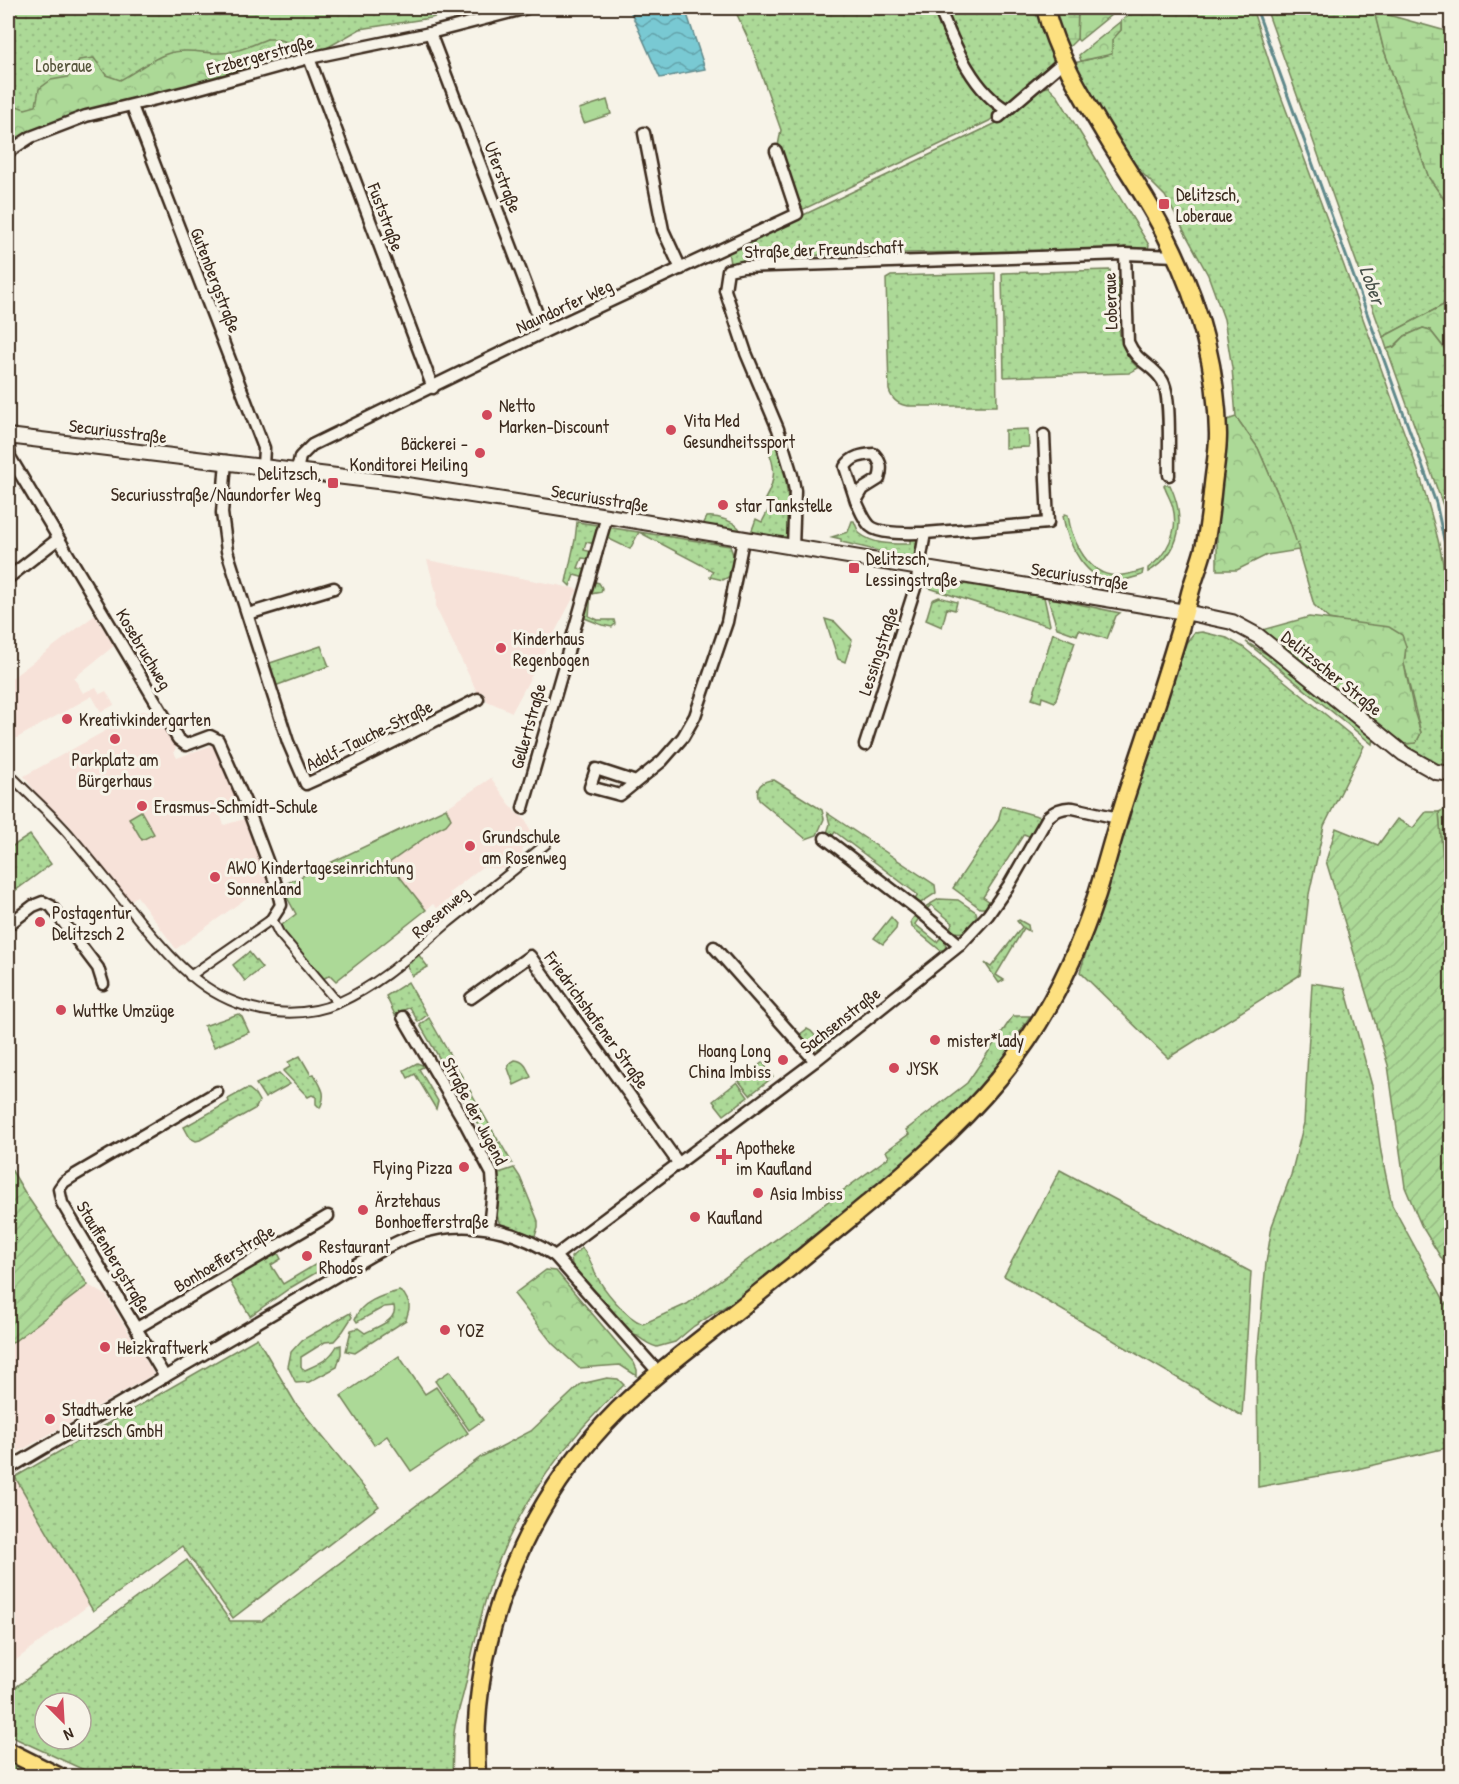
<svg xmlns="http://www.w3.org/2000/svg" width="1459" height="1784" viewBox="0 0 1459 1784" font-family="'Patrick Hand',sans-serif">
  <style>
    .built { fill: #f7e2d9 }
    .grass { fill: url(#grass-dots); stroke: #74825a; stroke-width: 1.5; fill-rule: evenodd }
    .forest { fill: url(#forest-crowns); stroke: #74825a; stroke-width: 1.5 }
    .wetland { fill: url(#wetland-marsh); stroke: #74825a; stroke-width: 1.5 }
    .garden { fill: url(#garden-furrows); stroke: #74825a; stroke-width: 1.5 }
    .pitch { fill: #acd997; stroke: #74825a; stroke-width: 1.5 }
    .water { fill: url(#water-waves); stroke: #60898b; stroke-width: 1.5 }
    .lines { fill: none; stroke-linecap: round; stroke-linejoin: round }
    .stream { stroke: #60898b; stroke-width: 3 }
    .pedestrian-casing { stroke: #3b2a1e; stroke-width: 12 }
    .minor-casing { stroke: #3b2a1e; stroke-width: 15 }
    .tertiary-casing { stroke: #3b2a1e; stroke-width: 18 }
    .primary-casing { stroke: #3b2a1e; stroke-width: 21 }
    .pedestrian { stroke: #f7f3e8; stroke-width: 8 }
    .minor { stroke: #f7f3e8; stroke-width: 10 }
    .tertiary { stroke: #f7f3e8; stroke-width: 14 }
    .primary { stroke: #fde080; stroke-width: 16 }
    .poi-dot { fill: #d1495b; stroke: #f7f3e8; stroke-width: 2 }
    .labels { text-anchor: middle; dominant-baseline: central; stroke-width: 6; stroke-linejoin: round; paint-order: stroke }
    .street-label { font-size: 18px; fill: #3b2a1e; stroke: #f7f3e8 }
    .park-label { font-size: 18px; fill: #57563c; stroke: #f7f3e8 }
    .poi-label { font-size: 18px; fill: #3b2a1e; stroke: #f7f3e8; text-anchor: start }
    .water-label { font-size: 20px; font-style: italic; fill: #4a524b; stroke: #f7f3e8 }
  </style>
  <defs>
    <pattern id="grass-dots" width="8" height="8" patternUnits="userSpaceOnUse" patternTransform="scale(1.5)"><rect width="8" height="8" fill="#acd997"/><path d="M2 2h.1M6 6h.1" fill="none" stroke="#95ba82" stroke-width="1.8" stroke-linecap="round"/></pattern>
    <pattern id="forest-crowns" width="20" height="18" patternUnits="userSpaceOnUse" patternTransform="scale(1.5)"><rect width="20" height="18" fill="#acd997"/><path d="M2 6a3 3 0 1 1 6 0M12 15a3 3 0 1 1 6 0" fill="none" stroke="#95ba82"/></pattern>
    <pattern id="wetland-marsh" width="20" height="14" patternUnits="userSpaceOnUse" patternTransform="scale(1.5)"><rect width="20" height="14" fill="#acd997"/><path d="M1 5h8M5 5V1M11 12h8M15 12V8" fill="none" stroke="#95ba82"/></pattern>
    <pattern id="garden-furrows" width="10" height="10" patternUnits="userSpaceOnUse" patternTransform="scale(1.5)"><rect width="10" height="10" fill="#acd997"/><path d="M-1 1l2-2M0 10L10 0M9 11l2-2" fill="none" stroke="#95ba82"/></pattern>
    <pattern id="water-waves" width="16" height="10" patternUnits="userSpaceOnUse" patternTransform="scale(1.5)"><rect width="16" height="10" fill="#79c9d3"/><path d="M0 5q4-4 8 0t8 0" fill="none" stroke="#64a3ab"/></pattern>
  </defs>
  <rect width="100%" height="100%" fill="#f7f3e8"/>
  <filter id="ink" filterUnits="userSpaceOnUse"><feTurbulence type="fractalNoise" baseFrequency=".0167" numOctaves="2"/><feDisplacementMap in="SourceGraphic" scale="12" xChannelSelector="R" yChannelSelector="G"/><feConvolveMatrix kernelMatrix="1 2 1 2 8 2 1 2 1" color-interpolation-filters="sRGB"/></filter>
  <g filter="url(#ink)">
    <g class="built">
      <path d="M427 560 578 589 512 712 487 701 483 692 478 694 436 608V592Z"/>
      <path d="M95 615 114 646 74 678 83 693 96 687 100 694 106 691 114 705 101 712 92 696 8 743V681Z"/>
      <path d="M141 711H152L176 747 174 752 177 758 215 744 239 807 220 814 224 825 244 819 270 881 176 949 137 896 130 901 65 820 58 816 56 817 45 806 24 776Z"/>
      <path d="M491 778 516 813 524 818 531 831V839L523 848 522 855 503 869 482 867 449 893 452 897 437 908 433 904 426 910 388 863 436 830 446 825 451 819 446 808Z"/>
      <path d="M88 1285 106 1295 154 1374 8 1458V1346Z"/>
      <path d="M15 1477 89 1605 8 1666V1482Z"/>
    </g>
    <g class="grass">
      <path d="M8 8H466L431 18 360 29 309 58 86 116 8 152Z"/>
      <path d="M734 8H1037L1043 31 1054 60 1007 110 986 99 999 113 989 121 804 209 800 207 778 146 781 130 751 45Z"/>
      <path d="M1137 8H1252L1276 83 1327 219 1421 479C1430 511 1441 544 1445 577 1452 640 1451 704 1451 767 1434 768 1417 754 1403 744L1416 743 1421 733 1404 664 1406 646 1355 624 1329 619 1314 605 1290 522 1258 448 1236 417 1232 368 1224 319 1208 275 1165 196 1138 169 1092 96 1074 63 1111 54 1112 40 1121 30V21Z"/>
      <path d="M1266 8H1374L1383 47 1429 178 1451 209V301L1383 337Z"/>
      <path d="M1048 86 1057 95 1149 245 1148 249 846 254 806 256V262L730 264 728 251 1009 117 1032 95Z"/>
      <path d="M1110 270 1111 278H1119C1119 308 1112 346 1138 368L1129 373 1004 377 1002 273Z"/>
      <path d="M995 273 997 406H909C898 405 892 400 889 390L886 279 891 276Z"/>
      <path d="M1028 429 1029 447 1005 448V430Z"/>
      <path d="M774 434C786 468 789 499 790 535L787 538 754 533 752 530 756 519 762 522 772 503 765 499C776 480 776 467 767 447L773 442 770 435Z"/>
      <path d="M1164 485H1170C1186 519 1182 552 1148 572V568C1167 555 1179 531 1173 508 1171 499 1166 493 1164 485Z"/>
      <path d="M1065 514 1068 515C1071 537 1085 570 1110 575 1121 577 1133 573 1143 570L1142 575C1135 577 1127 580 1119 581 1086 584 1067 543 1063 516Z"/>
      <path d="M707 517C717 516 736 521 741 531L703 525Z"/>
      <path d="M852 521H854L859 533C874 545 892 544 910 544V537L918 538 920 542 916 559C890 555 866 547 841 542V539L832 537 848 532Z"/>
      <path d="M577 522 597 525 599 528 595 544 586 542 584 550 592 552 590 559 582 558 578 568 587 570 585 578 574 575 570 586 566 582 575 540Z"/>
      <path d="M606 527 730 546 735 560 732 575 723 580 710 577 713 571 639 532 630 549 607 538 604 533Z"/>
      <path d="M926 578 1044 597 1050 625 1049 626 932 589 927 587 923 581Z"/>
      <path d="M592 581 599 583 602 588 601 592 591 594 589 616 598 620H614L615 624 612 627 602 625 582 617Z"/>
      <path d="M939 597 957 602 955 610 947 608 942 627 926 620 932 600Z"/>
      <path d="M1050 598 1120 613 1116 616 1107 639 1079 630 1077 635 1057 628 1048 599Z"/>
      <path d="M825 619 835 622 852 640 845 662 838 659Z"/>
      <path d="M1202 632 1227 638 1243 647 1364 746 1324 826 1309 894 1300 975 1168 1058 1080 972 1134 798 1148 742 1182 642 1186 643 1194 633Z"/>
      <path d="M1053 633 1075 642 1055 702 1042 697 1041 702 1032 699Z"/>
      <path d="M1246 642 1280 662 1373 737 1372 744Z"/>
      <path d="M321 646 329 666 275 686 267 664Z"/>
      <path d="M774 780 822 810 824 819 817 835 806 839 759 800C754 788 762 780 774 780Z"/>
      <path d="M1002 806 1041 817 1031 837 1024 834 983 897 990 902 986 908H980L953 888 998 821Z"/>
      <path d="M1443 810 1448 816 1450 822 1451 975 1439 812Z"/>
      <path d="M827 813 935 885 936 893 919 904 914 901 918 895 835 832 831 838 827 833 830 824Z"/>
      <path d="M30 835 51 864 8 896V849Z"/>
      <path d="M939 899 958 900 976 912 978 920C968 930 962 937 948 929L953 923 931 905 925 911 923 908Z"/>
      <path d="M916 914 920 917 915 924 937 942 942 936 946 945 945 950H940L912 927 911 921Z"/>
      <path d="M891 917 897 924 896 929 883 944 874 938Z"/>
      <path d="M1019 920 1028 925 1029 931 1024 928 996 975 1004 980 999 983 985 963 991 967 1022 927 1017 921Z"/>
      <path d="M249 952 262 968 245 981 233 965Z"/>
      <path d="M418 954 428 967 412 976 406 964Z"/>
      <path d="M408 982 427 1015 418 1022 410 1007 395 1015 386 996Z"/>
      <path d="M1312 983 1345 988 1372 1086 1381 1152 1392 1205 1451 1313V1447L1353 1470 1258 1487 1257 1358 1266 1263 1272 1226 1291 1175 1304 1123Z"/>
      <path d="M238 1014 242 1017 249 1032 214 1047 204 1026Z"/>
      <path d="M1013 1016H1030L1002 1060 979 1089 937 1132 909 1158 823 1231 748 1292 694 1326 675 1342 657 1347C633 1341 587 1287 572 1265L571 1257 582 1248C589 1256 591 1263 595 1273 603 1289 626 1318 643 1324L687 1304 889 1157 886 1151 909 1134 906 1130 967 1083Z"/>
      <path d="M429 1018 498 1140 489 1143 420 1025Z"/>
      <path d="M807 1029 811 1031 823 1045 822 1048 813 1049 799 1035Z"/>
      <path d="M300 1056 311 1075 314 1074C322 1089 327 1093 320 1108L316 1104V1097L312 1095 308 1097 283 1071 290 1067 288 1062Z"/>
      <path d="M515 1060C525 1061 527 1068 531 1077L514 1085 508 1068 510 1063Z"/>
      <path d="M763 1062 773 1077 750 1095 739 1081Z"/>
      <path d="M417 1063 425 1066 419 1069 438 1101 436 1109 415 1074 408 1078 404 1070Z"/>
      <path d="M279 1073 290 1084 265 1098 256 1084Z"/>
      <path d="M737 1082 748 1097 724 1115 713 1101Z"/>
      <path d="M246 1089H249L255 1094 259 1101 256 1108 200 1140 196 1141 190 1138 184 1127 229 1102 228 1099Z"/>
      <path d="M500 1142 512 1163 499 1166 493 1165 488 1155 493 1152 491 1147Z"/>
      <path d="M514 1168 520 1177 538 1221V1227L535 1236 504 1226 499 1222 497 1215 496 1176 499 1173Z"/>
      <path d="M1060 1170 1251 1272 1242 1416 1004 1276Z"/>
      <path d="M277 1251 281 1259 271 1265 283 1284 323 1260H325L329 1265 290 1288 250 1316 228 1279Z"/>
      <path d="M399 1291 404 1294 409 1303V1309L406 1320 355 1353 346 1351 351 1330 358 1328 365 1333C376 1327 398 1321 394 1306L384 1307 357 1322 355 1319C360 1302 383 1295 399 1291Z"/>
      <path d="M350 1313 352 1317 343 1331 334 1341 325 1342 301 1357V1367L305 1370C319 1364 329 1360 337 1346L341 1345V1354L337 1367 309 1382 296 1383 288 1367 291 1352 302 1340Z"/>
      <path d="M257 1338 296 1404 379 1506 233 1618 182 1546 93 1611 15 1477Z"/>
      <path d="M607 1378 618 1379 624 1385C568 1437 519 1503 493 1576 482 1609 474 1643 467 1678 464 1694 458 1710 455 1726 452 1742 453 1760 452 1776H97L8 1735V1693L187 1560 230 1621H262L481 1457 531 1431 581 1384ZM45 1703H81V1739H45Z"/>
      <path d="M8 1759 44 1776H8Z"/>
    </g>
    <g class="forest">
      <path d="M1078 8H1116L1117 10 1079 41 1077 39Z"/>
      <path d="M1121 21V30L1112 40V54L1081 61 1079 55Z"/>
      <path d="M267 39H276L307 47 309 58 86 116 8 152V103L25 109 36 106 39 89 51 80 68 77 79 60 94 58 106 75 120 80C138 71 154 56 174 52 189 49 203 53 217 53 235 54 251 45 267 39Z"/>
      <path d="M1451 301V354L1448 353 1430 330 1423 328 1405 336 1393 347 1387 349 1383 337Z"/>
      <path d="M1236 417 1258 448 1290 522 1299 550 1267 555 1237 570H1217V532L1227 420Z"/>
      <path d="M1309 617 1389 627 1402 635 1406 646 1404 664 1414 711 1421 733 1416 743 1403 744 1262 630Z"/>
      <path d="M546 1270 556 1271 634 1363 637 1370V1376L620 1365 579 1368 553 1344 514 1294Z"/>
    </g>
    <g class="wetland">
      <path d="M1056 8H1078L1077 39 1068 48 1059 24Z"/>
      <path d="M1374 11 1446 31 1451 37V209L1429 178 1383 47Z"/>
      <path d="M1423 328 1430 330 1448 353 1451 354V542L1445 511 1387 349 1394 347 1405 336Z"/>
    </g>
    <g class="garden">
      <path d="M1426 812H1439L1452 975 1451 1274 1421 1225 1405 1187 1388 1065 1326 861 1336 828 1378 845 1397 819 1413 828Z"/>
      <path d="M8 1164 27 1196 88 1285 8 1346Z"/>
    </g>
    <g class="pitch">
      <path d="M607 100 611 114 584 123 579 109Z"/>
      <path d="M446 808 451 819 446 825 436 830 389 863 426 910 336 981 330 975 321 980 280 932 282 925 296 914 281 886Z"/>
      <path d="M141 811 154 834 142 840 129 818Z"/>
      <path d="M399 1356 425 1394 436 1387 468 1433 411 1471 387 1436 374 1445 341 1396Z"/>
      <path d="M450 1371 483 1420 469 1430 435 1381Z"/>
    </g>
    <path class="water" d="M629 8H678L687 14 705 69 660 78Z"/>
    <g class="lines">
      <g class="stream">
        <path d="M8 8H9"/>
        <path d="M1256 8 1436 503 1452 576"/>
      </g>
      <g class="pedestrian-casing">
        <g id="pedestrian">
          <path d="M8 773C29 795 53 815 72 838 95 865 117 893 139 920 178 966 210 1005 275 1012 297 1014 318 1012 338 1003"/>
          <path d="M190 976 272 919 279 933 338 1003C384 982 411 954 449 922 481 896 514 870 546 844"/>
        </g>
      </g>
      <g class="minor-casing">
        <g id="minor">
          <path d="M939 8C954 43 972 90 1007 110"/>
          <path d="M430 33 544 332"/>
          <path d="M309 58 433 388"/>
          <path d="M132 106 264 448 263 466"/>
          <path d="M999 117 1063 62"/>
          <path d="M644 133 663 230 681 269"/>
          <path d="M8 152 31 137 86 116 189 91 309 58 430 33 527 8"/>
          <path d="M1125 254 1128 342C1137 363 1152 364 1162 380 1172 395 1168 454 1169 475"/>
          <path d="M8 440 10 457 178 739 186 745 210 736 218 740 246 804 277 887 281 905 272 919"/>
          <path d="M226 461 222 513 227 551 288 742 306 784 346 766 478 699"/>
          <path d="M297 471 300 457 312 445 544 332 797 214 776 151"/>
          <path d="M856 501 845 467C852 456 862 455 874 454 882 463 882 469 879 479L863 489 856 501C860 509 863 519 870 526 880 535 911 533 925 533"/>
          <path d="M793 548 795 491 792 475 778 429 746 353 725 290 728 270 743 267 1125 254 1176 256"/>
          <path d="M8 578 58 539"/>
          <path d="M248 614 334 588"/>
          <path d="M865 745 916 585 925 533 1048 523 1044 435"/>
          <path d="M636 782 596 769 590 787 620 795 662 761 683 737 695 716 727 622 743 540"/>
          <path d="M523 808 607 516"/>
          <path d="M825 838 917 909 960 945"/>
          <path d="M8 925 33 906 43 902 51 906 98 968 103 984"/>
          <path d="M714 947 815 1061"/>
          <path d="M471 998 530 956 679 1164"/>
          <path d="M403 1017 464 1121 492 1174 493 1189 489 1228"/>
          <path d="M555 1256 815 1061 960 945 988 915 1009 885 1048 817C1056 810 1063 807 1073 808L1118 818"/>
          <path d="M137 1328 328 1216"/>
          <path d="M165 1377 62 1203 59 1189 64 1182 75 1175 217 1092"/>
          <path d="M8 1469 372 1255C385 1248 399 1240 414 1235 462 1218 513 1227 555 1256L659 1373"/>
        </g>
      </g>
      <g class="tertiary-casing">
        <path id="tertiary" d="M8 436 394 483 607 516 1185 612 1232 622 1258 636 1404 754 1436 772 1452 774"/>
      </g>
      <g class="primary-casing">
        <g id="primary">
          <path d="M8 1751 58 1776"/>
          <path d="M477 1776C469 1641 522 1506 618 1410 652 1376 691 1347 729 1317 767 1287 804 1256 842 1225 898 1179 954 1133 1000 1077 1044 1024 1076 959 1097 894 1109 855 1119 814 1133 775 1153 716 1173 657 1189 597 1193 580 1200 564 1204 548 1210 524 1211 499 1214 476 1216 462 1218 448 1218 434 1217 365 1197 297 1166 236 1151 205 1131 176 1113 147 1086 102 1058 59 1045 8"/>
        </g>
      </g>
      <use href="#pedestrian" class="pedestrian"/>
      <use href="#minor" class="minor"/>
      <use href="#tertiary" class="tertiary"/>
      <use href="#primary" class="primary"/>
    </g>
  </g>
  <g class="poi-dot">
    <rect x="1158" y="198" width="12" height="12" rx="3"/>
    <circle cx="487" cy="415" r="6"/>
    <circle cx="671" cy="430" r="6"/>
    <circle cx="480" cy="453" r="6"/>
    <rect x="327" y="477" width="12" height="12" rx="3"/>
    <circle cx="723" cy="505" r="6"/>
    <rect x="848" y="562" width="12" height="12" rx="3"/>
    <circle cx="501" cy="648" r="6"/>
    <circle cx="67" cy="719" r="6"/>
    <circle cx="115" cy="739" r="6"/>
    <circle cx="142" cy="806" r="6"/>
    <circle cx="470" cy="846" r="6"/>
    <circle cx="215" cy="877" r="6"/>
    <circle cx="40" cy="922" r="6"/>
    <circle cx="61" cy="1010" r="6"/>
    <circle cx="935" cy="1040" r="6"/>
    <circle cx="783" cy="1060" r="6"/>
    <circle cx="894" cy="1068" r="6"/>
    <path d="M721 1148h6v6h6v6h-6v6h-6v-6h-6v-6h6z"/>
    <circle cx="464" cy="1167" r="6"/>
    <circle cx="758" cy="1193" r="6"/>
    <circle cx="363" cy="1210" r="6"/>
    <circle cx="695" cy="1217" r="6"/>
    <circle cx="307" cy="1256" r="6"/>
    <circle cx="445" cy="1330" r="6"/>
    <circle cx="105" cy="1347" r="6"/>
    <circle cx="50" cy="1419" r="6"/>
  </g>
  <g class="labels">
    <g class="street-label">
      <text transform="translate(260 55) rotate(-15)">Erzbergerstraße</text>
      <text transform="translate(503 177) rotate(69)">Uferstraße</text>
      <text transform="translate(386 217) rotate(69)">Fuststraße</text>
      <text transform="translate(824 249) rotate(-2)">Straße der Freundschaft</text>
      <text transform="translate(216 280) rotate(69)">Gutenbergstraße</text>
      <text transform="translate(1110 301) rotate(-92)">Loberaue</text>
      <text transform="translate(564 306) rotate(-25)">Naundorfer Weg</text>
      <text transform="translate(118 431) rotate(7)">Securiusstraße</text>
      <text transform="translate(600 498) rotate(9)">Securiusstraße</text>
      <text transform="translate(1080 576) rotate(9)">Securiusstraße</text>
      <text transform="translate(144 649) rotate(59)">Kosebruchweg</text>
      <text transform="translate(878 651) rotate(-72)">Lessingstraße</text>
      <text transform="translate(1332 673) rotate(39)">Delitzscher Straße</text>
      <text transform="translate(528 726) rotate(-74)">Gellertstraße</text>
      <text transform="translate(369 735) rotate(-26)">Adolf-Tauche-Straße</text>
      <text transform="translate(440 912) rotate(-41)">Roesenweg</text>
      <text transform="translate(597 1020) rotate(54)">Friedrichshafener Straße</text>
      <text transform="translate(840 1020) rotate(-38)">Sachsenstraße</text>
      <text transform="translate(475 1111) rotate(62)">Straße der Jugend</text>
      <text transform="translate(114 1257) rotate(59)">Stauffenbergstraße</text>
      <text transform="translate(224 1258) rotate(-31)">Bonhoefferstraße</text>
    </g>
    <g class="park-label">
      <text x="64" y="65">Loberaue</text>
    </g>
    <g class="poi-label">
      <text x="1176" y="194">Delitzsch,<tspan x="1176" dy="21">Loberaue</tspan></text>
      <text x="499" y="405">Netto<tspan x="499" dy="21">Marken-Discount</tspan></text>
      <text x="683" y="420">Vita Med<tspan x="683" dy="21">Gesundheitssport</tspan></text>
      <text x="468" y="443" text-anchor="end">Bäckerei -<tspan x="468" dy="21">Konditorei Meiling</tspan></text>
      <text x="321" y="473" text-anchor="end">Delitzsch,<tspan x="321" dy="21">Securiusstraße/Naundorfer Weg</tspan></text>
      <text x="735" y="505">star Tankstelle</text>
      <text x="866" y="558">Delitzsch,<tspan x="866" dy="21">Lessingstraße</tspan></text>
      <text x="513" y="638">Kinderhaus<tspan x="513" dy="21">Regenbogen</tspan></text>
      <text x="79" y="719">Kreativkindergarten</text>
      <text x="115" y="759" text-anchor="middle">Parkplatz am<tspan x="115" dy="21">Bürgerhaus</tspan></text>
      <text x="154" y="806">Erasmus-Schmidt-Schule</text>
      <text x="482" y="836">Grundschule<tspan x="482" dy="21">am Rosenweg</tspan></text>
      <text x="227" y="867">AWO Kindertageseinrichtung<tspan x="227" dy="21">Sonnenland</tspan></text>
      <text x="52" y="912">Postagentur<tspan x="52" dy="21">Delitzsch 2</tspan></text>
      <text x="73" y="1010">Wuttke Umzüge</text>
      <text x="947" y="1040">mister*lady</text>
      <text x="771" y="1050" text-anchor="end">Hoang Long<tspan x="771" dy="21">China Imbiss</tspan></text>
      <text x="906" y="1068">JYSK</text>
      <text x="736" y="1147">Apotheke<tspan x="736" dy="21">im Kaufland</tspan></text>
      <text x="452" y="1167" text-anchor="end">Flying Pizza</text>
      <text x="770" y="1193">Asia Imbiss</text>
      <text x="375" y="1200">Ärztehaus<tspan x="375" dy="21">Bonhoefferstraße</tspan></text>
      <text x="707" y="1217">Kaufland</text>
      <text x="319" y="1246">Restaurant<tspan x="319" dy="21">Rhodos</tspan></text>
      <text x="457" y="1330">YOZ</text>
      <text x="117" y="1347">Heizkraftwerk</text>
      <text x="62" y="1409">Stadtwerke<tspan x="62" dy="21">Delitzsch GmbH</tspan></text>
    </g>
    <g class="water-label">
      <text transform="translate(1373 285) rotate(70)">Lober</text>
    </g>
  </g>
  <rect width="1459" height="1784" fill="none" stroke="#f7f3e8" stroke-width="30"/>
  <rect x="15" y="15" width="1429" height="1754" fill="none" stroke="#3b2a1e" stroke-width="2" filter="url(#ink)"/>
  <g transform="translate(63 1721) rotate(156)"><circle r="28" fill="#f7f3e8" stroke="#aca397" stroke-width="1.5"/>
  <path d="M0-4.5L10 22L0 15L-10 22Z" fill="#d1495b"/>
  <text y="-9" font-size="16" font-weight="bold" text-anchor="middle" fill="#3b2a1e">N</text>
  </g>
</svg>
